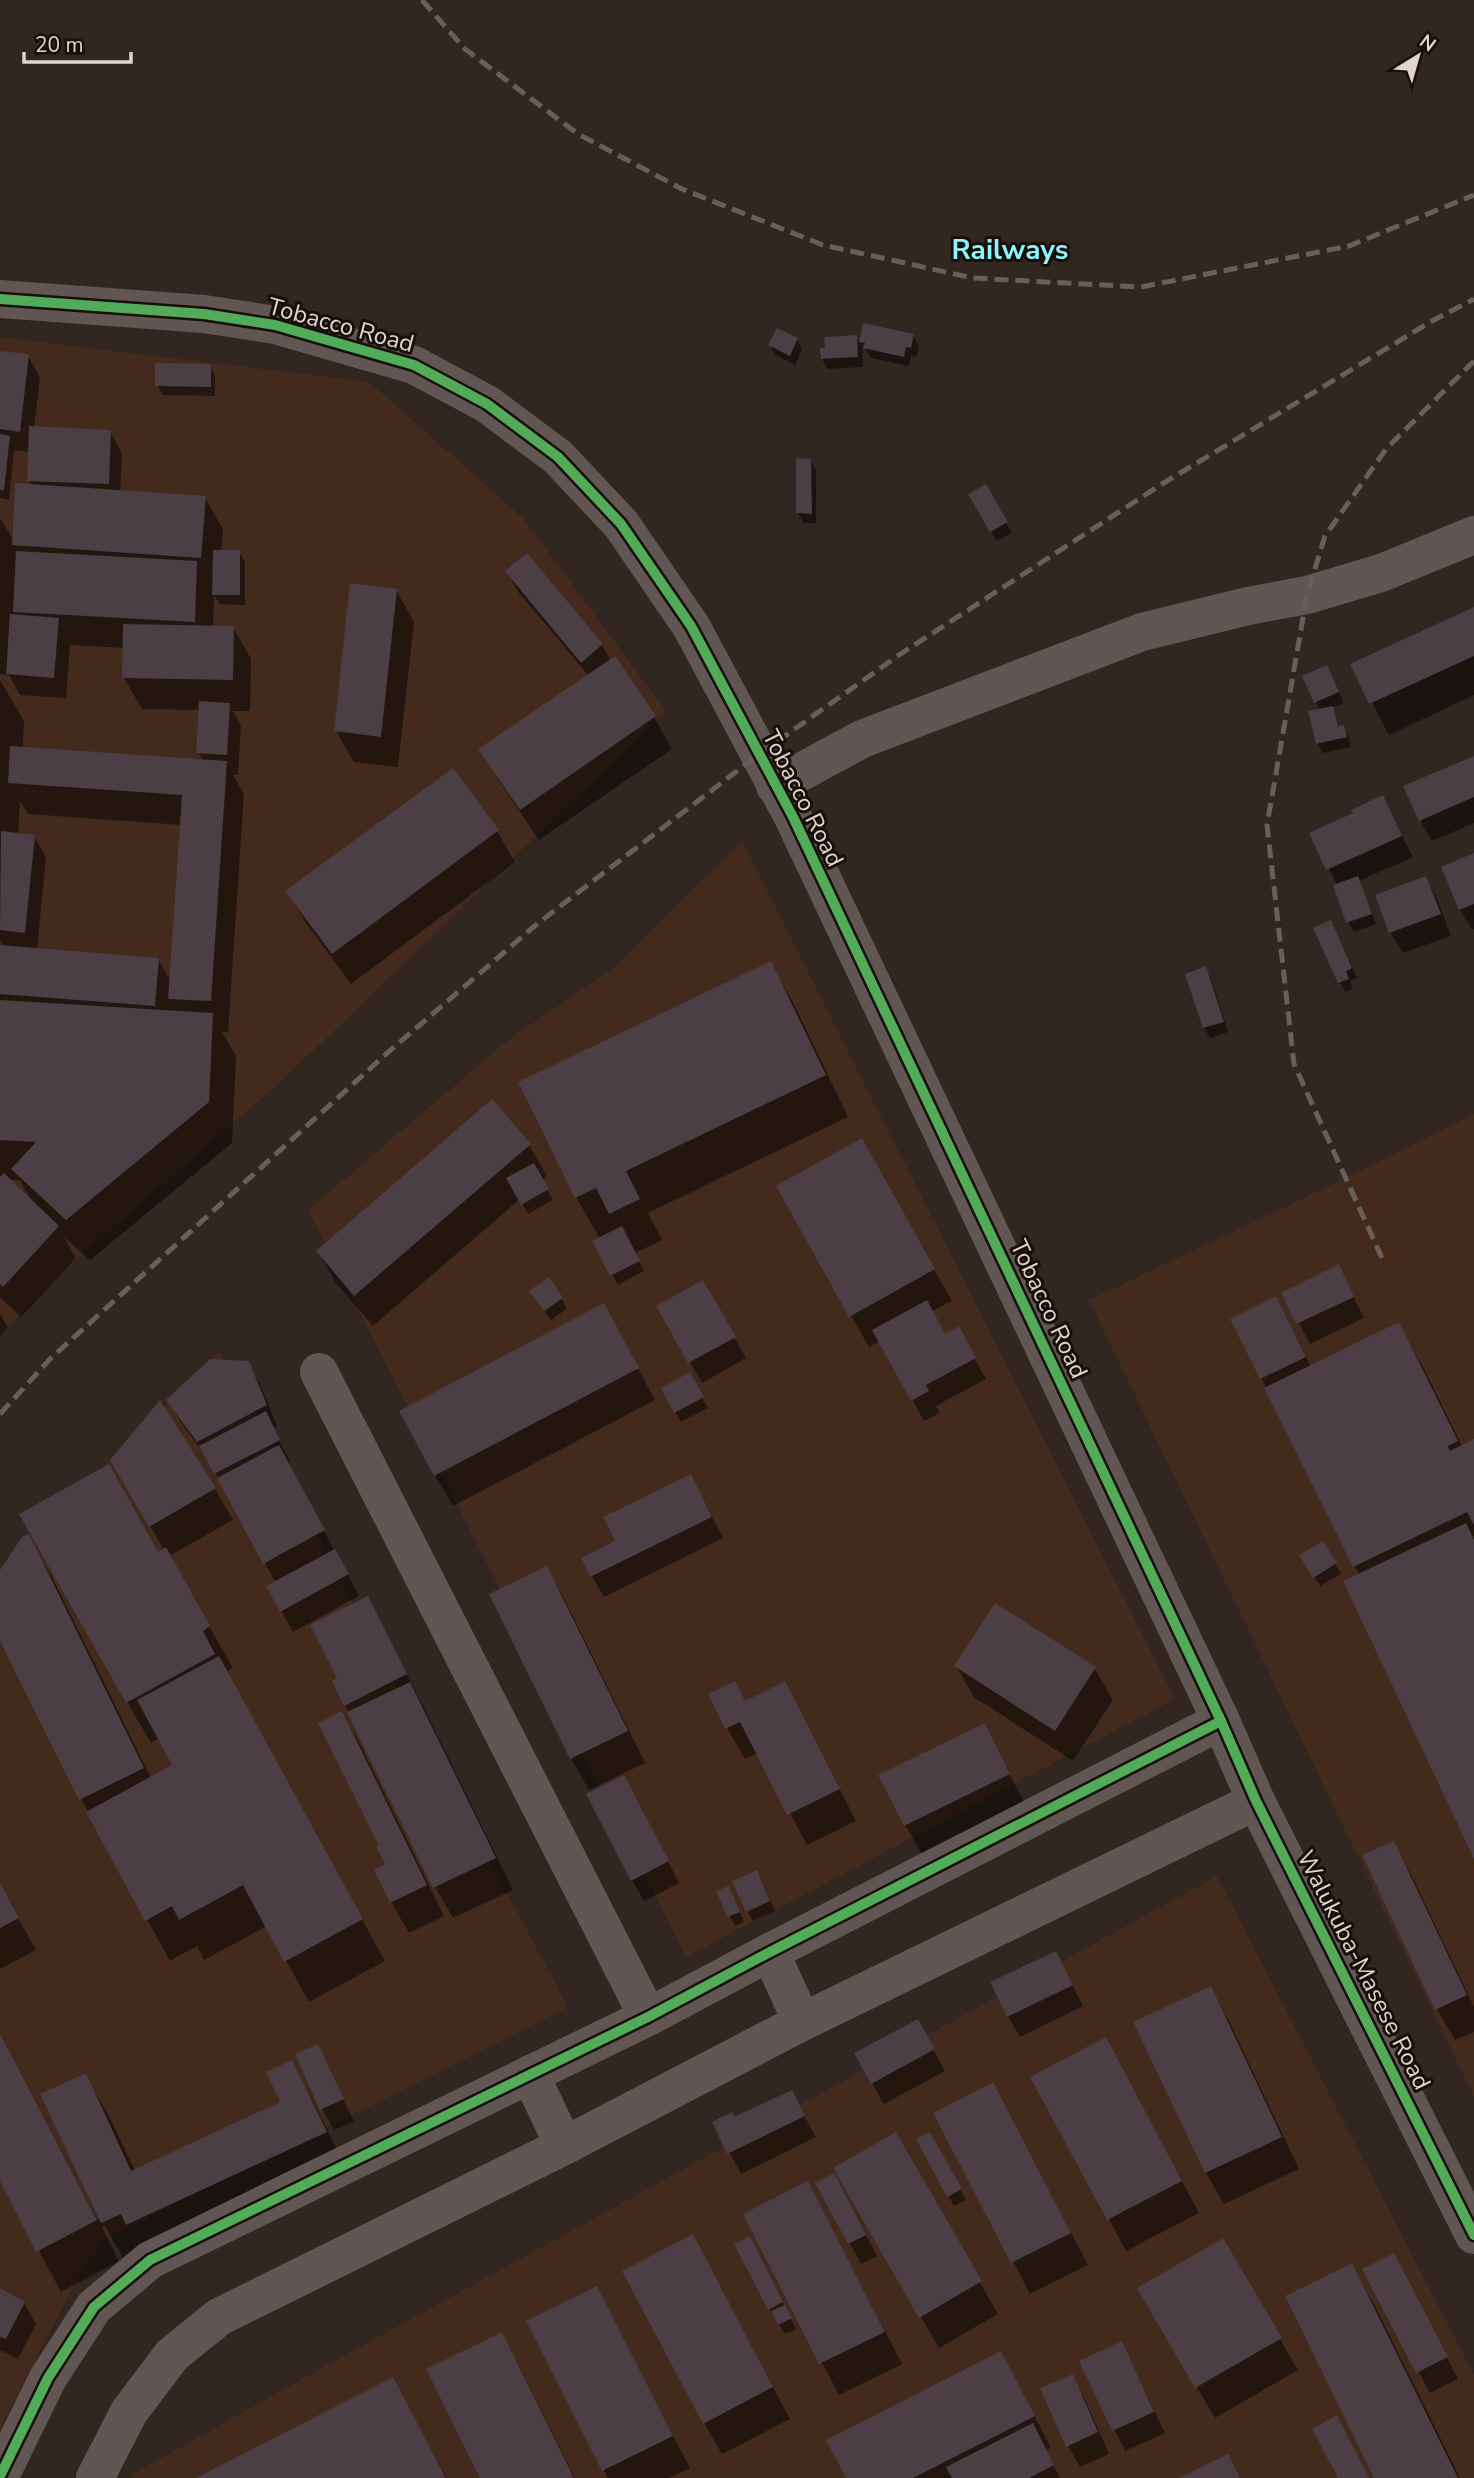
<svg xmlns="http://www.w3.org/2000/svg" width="1474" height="2478" viewBox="0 0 1474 2478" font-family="'Nunito Sans',sans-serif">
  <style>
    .built { fill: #432a1d }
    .shadow { fill: #0007; fill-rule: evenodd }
    .building { fill: #4b3e44 }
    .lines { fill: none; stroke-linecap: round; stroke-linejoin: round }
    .minor { stroke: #615653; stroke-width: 38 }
    .rail { stroke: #685e5c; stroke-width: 5; stroke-dasharray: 14 7; stroke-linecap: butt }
    .cycleway-casing { stroke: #180f0a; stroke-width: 15 }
    .cycleway { stroke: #51ab58; stroke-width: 10 }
    .labels { text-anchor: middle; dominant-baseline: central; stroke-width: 6; stroke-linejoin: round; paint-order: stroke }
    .street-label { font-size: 24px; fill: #e2d4cd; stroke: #180f0a }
    .quarter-label { font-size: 28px; font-weight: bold; fill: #8af5fb; stroke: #180f0a }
  </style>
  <rect width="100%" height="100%" fill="#312620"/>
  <g class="built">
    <path d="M0 337 369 382 523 518 666 711 286 1077 60 1274 0 1336Z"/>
    <path d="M742 841 1175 1699 686 1957 308 1210 512 1037 610 971Z"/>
    <path d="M1474 1114V2097L1089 1300 1346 1178Z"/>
    <path d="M219 1352 568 2007 106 2238 83 2268 0 2429V1569Z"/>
    <path d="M1217 1876 1474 2375V2478H132L131 2475 331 2363Z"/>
  </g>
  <g class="shadow">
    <path d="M864 325 913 336 919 346 916 357 911 356 909 366 871 358 862 343 863 367 828 369 822 359 856 337 860 344Z"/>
    <path d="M797 339 802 349 795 365 776 355 770 345Z"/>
    <path d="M0 353 28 356 40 377 34 428 110 432 122 453 120 492 205 498 223 529 221 551 239 552 245 562V605L220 604 214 595 213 627H233L251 659 250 711H233L241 726 238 775H233L244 794 228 1032H222L236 1056 232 1143 90 1260 64 1237 76 1258 21 1317 0 1297V947H4L0 940V680L24 721 23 748 203 761 198 752 200 710 142 709 124 678V648L70 645 66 698 20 695 9 675 0 674V518L14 541 32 486 29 481 30 452 14 450 9 500 0 498ZM20 801 28 814 181 825 171 982 158 959 37 950 46 857 34 836 18 834ZM8 1180H20L31 1200Z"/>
    <path d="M210 366 215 376V396L163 395 157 385Z"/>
    <path d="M810 460 816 470V523H804L798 513Z"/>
    <path d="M985 487 1012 533 997 541 970 495Z"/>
    <path d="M507 572 602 645 611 661 614 659 654 717 672 749 539 840 499 781 481 750 589 676 519 593Z"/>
    <path d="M396 590 414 622 398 767 354 762 336 731Z"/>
    <path d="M1474 609V695L1389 735 1352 665Z"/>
    <path d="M1327 667 1344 703 1332 708 1340 728 1343 727 1349 737 1351 747 1323 753 1317 743 1320 710 1304 677Z"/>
    <path d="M1474 758V823L1432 841 1420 820Z"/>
    <path d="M1382 798 1413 857 1359 881 1376 924 1354 932 1348 922 1337 885 1312 834 1355 814Z"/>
    <path d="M497 831 515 862 351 984 306 923 288 892Z"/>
    <path d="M1474 855V929L1472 930 1460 909Z"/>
    <path d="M1425 878 1437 899 1451 936 1403 953 1391 933 1377 896Z"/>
    <path d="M1336 932 1357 978 1350 981 1353 989 1345 992 1340 982Z"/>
    <path d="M770 963 794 1004 848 1117 648 1213 662 1240 635 1253 644 1271 618 1285 594 1242 600 1239 576 1197 520 1083Z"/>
    <path d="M1205 969 1211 978 1228 1032 1210 1038 1204 1028Z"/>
    <path d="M861 1141 952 1301 931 1312 945 1336 958 1329 986 1379 936 1406 940 1413 924 1421 880 1341 869 1347 778 1187Z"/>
    <path d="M529 1145 547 1176 542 1180 553 1200 528 1214 520 1199 373 1326 336 1283 318 1252Z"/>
    <path d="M1338 1267 1364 1318 1310 1344 1283 1293Z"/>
    <path d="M703 1282 746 1358 702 1383 658 1307Z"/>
    <path d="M562 1299 567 1309 551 1320 537 1301Z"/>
    <path d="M0 1314 8 1328 0 1336Z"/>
    <path d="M1232 1319H1287L1311 1367 1398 1324 1422 1365 1462 1446 1474 1441V1854L1359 1575Z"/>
    <path d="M621 1336 655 1400 453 1506 435 1475Z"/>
    <path d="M248 1363 260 1384 277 1426 273 1429 290 1461 287 1463 359 1596 293 1632 268 1587 276 1583 207 1458 180 1421 168 1400Z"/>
    <path d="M690 1375 708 1408 681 1422 663 1389Z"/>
    <path d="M112 1460 215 1489 233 1520 169 1556 233 1668 226 1672 385 1961 309 2002 267 1926 204 1960 197 1946 170 1961 81 1799 0 1637V1573L28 1536 52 1577 151 1778 175 1766 160 1738 151 1743 127 1702 158 1554 164 1550Z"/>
    <path d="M702 1497 723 1538 604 1597 592 1576Z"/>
    <path d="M1323 1543 1341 1574 1320 1586 1302 1556Z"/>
    <path d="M547 1568 565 1600 645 1763 589 1790 571 1758Z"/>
    <path d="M367 1598 423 1706 513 1890 453 1918 435 1887 345 1705 339 1679Z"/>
    <path d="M956 1666 1095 1669 1113 1700 1073 1761 974 1697Z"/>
    <path d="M745 1703 802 1715 856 1821 807 1845 758 1753 745 1759 727 1728Z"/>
    <path d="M342 1713 360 1744 444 1916 409 1933 391 1902 387 1865Z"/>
    <path d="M984 1725 1026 1806 923 1856 905 1825Z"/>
    <path d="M636 1798 679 1883 644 1901 632 1880Z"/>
    <path d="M1393 1843 1411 1874 1474 2007V2032L1455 2040 1437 2009 1364 1856Z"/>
    <path d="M762 1882 775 1911 753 1921 747 1911Z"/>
    <path d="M0 1885 36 1950 0 1969Z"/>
    <path d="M718 1892 734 1898 744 1922 735 1926Z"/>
    <path d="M1067 1974 1083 2006 1020 2037 1008 2016Z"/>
    <path d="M1210 1988 1228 2019 1299 2169 1224 2204 1206 2173 1135 2023Z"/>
    <path d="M917 2021 945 2071 884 2104 872 2083Z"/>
    <path d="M0 2033 97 2219 100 2218 85 2075 109 2116 135 2171 282 2103 291 2062 314 2103 349 2174 126 2263 105 2226 102 2227 119 2261 61 2292 0 2177Z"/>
    <path d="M317 2046 354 2121 334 2130 322 2109Z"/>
    <path d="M1123 2071 1199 2213 1126 2251 1033 2077Z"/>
    <path d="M791 2092 816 2137 741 2174 714 2123 734 2119Z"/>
    <path d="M936 2114 1010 2116 1088 2265 1030 2294Z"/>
    <path d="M930 2134 966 2200 954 2206 918 2140Z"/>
    <path d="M895 2135 998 2314 939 2348 835 2169Z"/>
    <path d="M808 2183 902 2364 839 2395 745 2215Z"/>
    <path d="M818 2183 845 2196 877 2256 861 2264Z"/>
    <path d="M1222 2240 1298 2370 1215 2418 1139 2288Z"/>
    <path d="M755 2248 796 2329 785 2334 769 2309Z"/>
    <path d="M1351 2266 1375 2306 1460 2478H1376Z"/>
    <path d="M710 2268 790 2419 722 2454 704 2423Z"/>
    <path d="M1364 2269 1405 2276 1458 2379 1430 2393Z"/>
    <path d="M596 2288 690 2468 669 2478H608L528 2322Z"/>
    <path d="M0 2290 24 2303 36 2324 18 2359 0 2350Z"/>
    <path d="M501 2334 519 2366 575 2478H482Z"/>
    <path d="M1121 2343 1165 2433 1125 2451 1081 2361Z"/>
    <path d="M1072 2376 1084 2397 1109 2454 1080 2467 1068 2446Z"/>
    <path d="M392 2379 447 2478H200Z"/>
    <path d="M1018 2384 1051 2448 1046 2450 1060 2478H848Z"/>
  </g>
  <g class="building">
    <path d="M863 323 914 334 911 348 906 347 904 357 863 348 865 343 859 342Z"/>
    <path d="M777 328 798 338 790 356 768 345Z"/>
    <path d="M857 335 858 357 821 359 820 348H825L824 337Z"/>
    <path d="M0 351 29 354 20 432 0 429Z"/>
    <path d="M155 363 211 364V387L155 386Z"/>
    <path d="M29 426 111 430 109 484 27 481Z"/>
    <path d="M0 434 10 436 4 490H0Z"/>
    <path d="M796 458 811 459 812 514 796 513Z"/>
    <path d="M15 483 206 496 201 558 12 545Z"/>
    <path d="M986 484 1008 522 990 532 968 494Z"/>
    <path d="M213 550H240V595H212Z"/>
    <path d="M16 551 197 561 195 622 13 612Z"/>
    <path d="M527 553 603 644 581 663 505 571Z"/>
    <path d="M350 583 397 589 381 737 334 731Z"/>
    <path d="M1474 607V656L1369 704 1350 664Z"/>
    <path d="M10 614 59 618 54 678 6 674Z"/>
    <path d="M123 624 234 626 233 680 122 678Z"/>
    <path d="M615 656 656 716 520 810 478 749Z"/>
    <path d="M1327 665 1339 692 1314 703 1302 676Z"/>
    <path d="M199 701 230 703 227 755 196 753Z"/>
    <path d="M1333 706 1338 726 1344 725 1347 737 1316 744 1308 711Z"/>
    <path d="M10 746 227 761 211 1001 168 999 182 795 8 783Z"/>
    <path d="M1474 756V797L1419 821 1403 786Z"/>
    <path d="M453 768 499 830 332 954 285 891Z"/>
    <path d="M1383 795 1402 836 1326 870 1309 833 1353 813 1351 810Z"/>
    <path d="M1 831 35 835 25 933 0 930Z"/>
    <path d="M1474 853V904L1459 910 1441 867Z"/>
    <path d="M1358 876 1372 914 1346 923 1333 885Z"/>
    <path d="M1426 876 1441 914 1389 933 1375 895Z"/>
    <path d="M1331 920 1352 968 1346 971 1349 979 1338 983 1313 928Z"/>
    <path d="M0 945 159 958 155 1006 0 994Z"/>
    <path d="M771 961 826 1075 626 1171 640 1199 609 1214 596 1188 575 1198 518 1082Z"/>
    <path d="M1206 966 1224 1022 1203 1028 1185 974Z"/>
    <path d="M0 1000 213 1013 209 1102 66 1220 11 1169 36 1142 0 1140Z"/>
    <path d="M492 1099 531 1144 354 1296 316 1251Z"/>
    <path d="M862 1138 935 1269 849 1317 776 1186Z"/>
    <path d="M534 1163 549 1189 521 1205 506 1178Z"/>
    <path d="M4 1173 59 1226 3 1287 0 1284V1177Z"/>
    <path d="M622 1226 640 1261 610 1276 592 1241Z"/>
    <path d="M1339 1264 1354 1297 1296 1324 1281 1293Z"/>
    <path d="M549 1277 563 1298 544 1311 529 1291Z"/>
    <path d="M703 1280 736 1337 688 1363 656 1306Z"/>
    <path d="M1276 1296 1306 1357 1260 1379 1230 1319Z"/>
    <path d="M927 1300 945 1334 959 1326 976 1358 926 1385 929 1391 911 1401 872 1330Z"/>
    <path d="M604 1303 639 1368 434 1476 399 1411Z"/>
    <path d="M1399 1322 1458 1441 1448 1446 1450 1451 1474 1439V1525L1467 1512 1353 1567 1264 1388Z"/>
    <path d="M210 1359 249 1361 267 1405 197 1442 166 1400Z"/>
    <path d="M690 1372 704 1397 674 1413 661 1388Z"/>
    <path d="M160 1400 216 1488 149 1527 110 1460Z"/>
    <path d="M266 1411 280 1440 214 1474 199 1446Z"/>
    <path d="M279 1445 325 1530 263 1564 217 1478Z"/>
    <path d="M109 1464 158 1552 166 1547 210 1626 203 1631 215 1654 126 1703 19 1514Z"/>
    <path d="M691 1474 712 1517 590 1577 581 1558 615 1541 603 1517Z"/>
    <path d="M1466 1523 1474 1540V1859L1343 1581Z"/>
    <path d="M29 1534 144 1768 79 1800 0 1641V1570L22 1537Z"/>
    <path d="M1323 1541 1337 1563 1313 1578 1299 1555Z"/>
    <path d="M335 1549 349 1574 280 1612 266 1586Z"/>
    <path d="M547 1566 628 1731 570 1759 489 1594Z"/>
    <path d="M368 1596 407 1674 344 1706 332 1681 337 1678 310 1625Z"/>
    <path d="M995 1603 1096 1667 1055 1731 954 1666Z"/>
    <path d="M219 1656 363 1919 284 1962 243 1885 179 1920 172 1906 145 1921 86 1812 172 1765 137 1700Z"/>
    <path d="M735 1681 745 1701 785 1681 840 1789 787 1815 740 1722 725 1729 708 1694Z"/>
    <path d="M410 1682 496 1858 433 1888 347 1712Z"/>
    <path d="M342 1711 427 1885 390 1903 374 1870 385 1864 376 1847 379 1846 318 1723Z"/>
    <path d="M985 1723 1010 1774 904 1826 878 1775Z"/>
    <path d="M624 1775 669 1861 631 1881 586 1794Z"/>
    <path d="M1394 1841 1467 1995 1435 2010 1362 1855Z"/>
    <path d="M757 1870 770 1901 746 1912 732 1881Z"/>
    <path d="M0 1883 19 1918 0 1928Z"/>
    <path d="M729 1886 740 1912 727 1917 716 1891Z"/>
    <path d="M1056 1951 1073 1985 1007 2017 990 1982Z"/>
    <path d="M1211 1986 1282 2137 1205 2173 1133 2022Z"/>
    <path d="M918 2019 935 2049 871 2084 854 2053Z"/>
    <path d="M0 2033 97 2220 36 2252 0 2181Z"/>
    <path d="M1106 2037 1182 2181 1107 2220 1030 2077Z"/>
    <path d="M318 2044 344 2099 320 2110 295 2054Z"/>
    <path d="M292 2060 327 2132 126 2225 121 2214 101 2223 40 2094 86 2073 131 2171 280 2102 266 2072Z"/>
    <path d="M993 2082 1071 2233 1011 2263 933 2113Z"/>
    <path d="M792 2090 805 2116 727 2154 712 2122 733 2112 734 2117Z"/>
    <path d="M896 2132 982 2281 919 2318 833 2168Z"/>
    <path d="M930 2132 962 2189 947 2197 916 2139Z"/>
    <path d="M834 2173 866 2235 848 2244 815 2183Z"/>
    <path d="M808 2181 885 2332 819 2364 743 2214Z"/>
    <path d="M693 2234 773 2387 703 2424 622 2271Z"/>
    <path d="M750 2236 783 2302 768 2310 734 2244Z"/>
    <path d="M1223 2238 1282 2338 1195 2388 1137 2288Z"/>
    <path d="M1394 2253 1448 2357 1416 2373 1362 2269Z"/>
    <path d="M1352 2263 1458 2478H1374L1285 2296Z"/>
    <path d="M597 2286 673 2436 602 2471 526 2321Z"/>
    <path d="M0 2288 25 2302 6 2339 0 2337Z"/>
    <path d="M785 2305 792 2318 778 2325 771 2311Z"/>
    <path d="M502 2332 574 2478H480L426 2369Z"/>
    <path d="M1122 2341 1154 2412 1112 2431 1079 2361Z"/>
    <path d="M1001 2351 1035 2416 913 2478H846L826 2440Z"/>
    <path d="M1073 2374 1098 2432 1066 2447 1040 2388Z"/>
    <path d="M393 2377 446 2478H196Z"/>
    <path d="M1337 2415 1369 2478H1338L1312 2429Z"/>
    <path d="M1033 2423 1054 2465 1029 2478H952L946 2467Z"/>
    <path d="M1228 2454 1240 2478H1179Z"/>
  </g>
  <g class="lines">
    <g class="minor">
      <path d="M0 299 204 314 275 325 414 365 487 404 558 457 621 524 691 626 793 817 1221 1721 1256 1801 1474 2235"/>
      <path d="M775 786 862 739 1142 632 1248 606 1307 595 1381 573 1474 535"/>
      <path d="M319 1372 648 2017"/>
      <path d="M770 1952 802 2022"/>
      <path d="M530 2074 564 2146"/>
      <path d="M0 2476 48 2378 94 2307 150 2260 648 2017 770 1952 1221 1721"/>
      <path d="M95 2478 129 2412 172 2355 219 2317 564 2146 802 2022 1256 1801"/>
    </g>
    <g class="rail">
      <path d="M422 0 465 49 578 134 682 189 823 245 973 278 1141 287 1349 246 1474 195"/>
      <path d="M1382 1258 1294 1064 1267 825 1307 595 1325 536 1386 449 1474 361"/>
      <path d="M0 1414 50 1359 385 1055 537 924 758 755 899 655 1162 484 1432 321 1474 299"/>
    </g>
    <g class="cycleway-casing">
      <g id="cycleway">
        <path d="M0 299 204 314 275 325 414 365 487 404 558 457 621 524 691 626 793 817 1221 1721 1256 1801 1474 2235"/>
        <path d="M0 2476 48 2378 94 2307 150 2260 648 2017 770 1952 1221 1721"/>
      </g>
    </g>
    <use href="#cycleway" class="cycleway"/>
  </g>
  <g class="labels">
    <g class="street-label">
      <text transform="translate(341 325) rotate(15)">Tobacco Road</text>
      <text transform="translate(803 798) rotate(63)">Tobacco Road</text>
      <text transform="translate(1049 1309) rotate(65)">Tobacco Road</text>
      <text transform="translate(1364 1970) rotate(63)">Walukuba-Masese Road</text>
    </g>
    <g class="quarter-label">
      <text x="1010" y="250">Railways</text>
    </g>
  </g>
  <g transform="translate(1418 56) rotate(37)" stroke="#180f0a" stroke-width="5" paint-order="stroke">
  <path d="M0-5L12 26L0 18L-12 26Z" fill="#e2d4cd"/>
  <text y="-10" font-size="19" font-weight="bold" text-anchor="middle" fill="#e2d4cd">N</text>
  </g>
  <path d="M24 52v10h107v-10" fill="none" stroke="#e2d4cd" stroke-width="3.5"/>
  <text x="35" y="52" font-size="21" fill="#e2d4cd" stroke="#180f0a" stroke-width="5" paint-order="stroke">20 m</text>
</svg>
